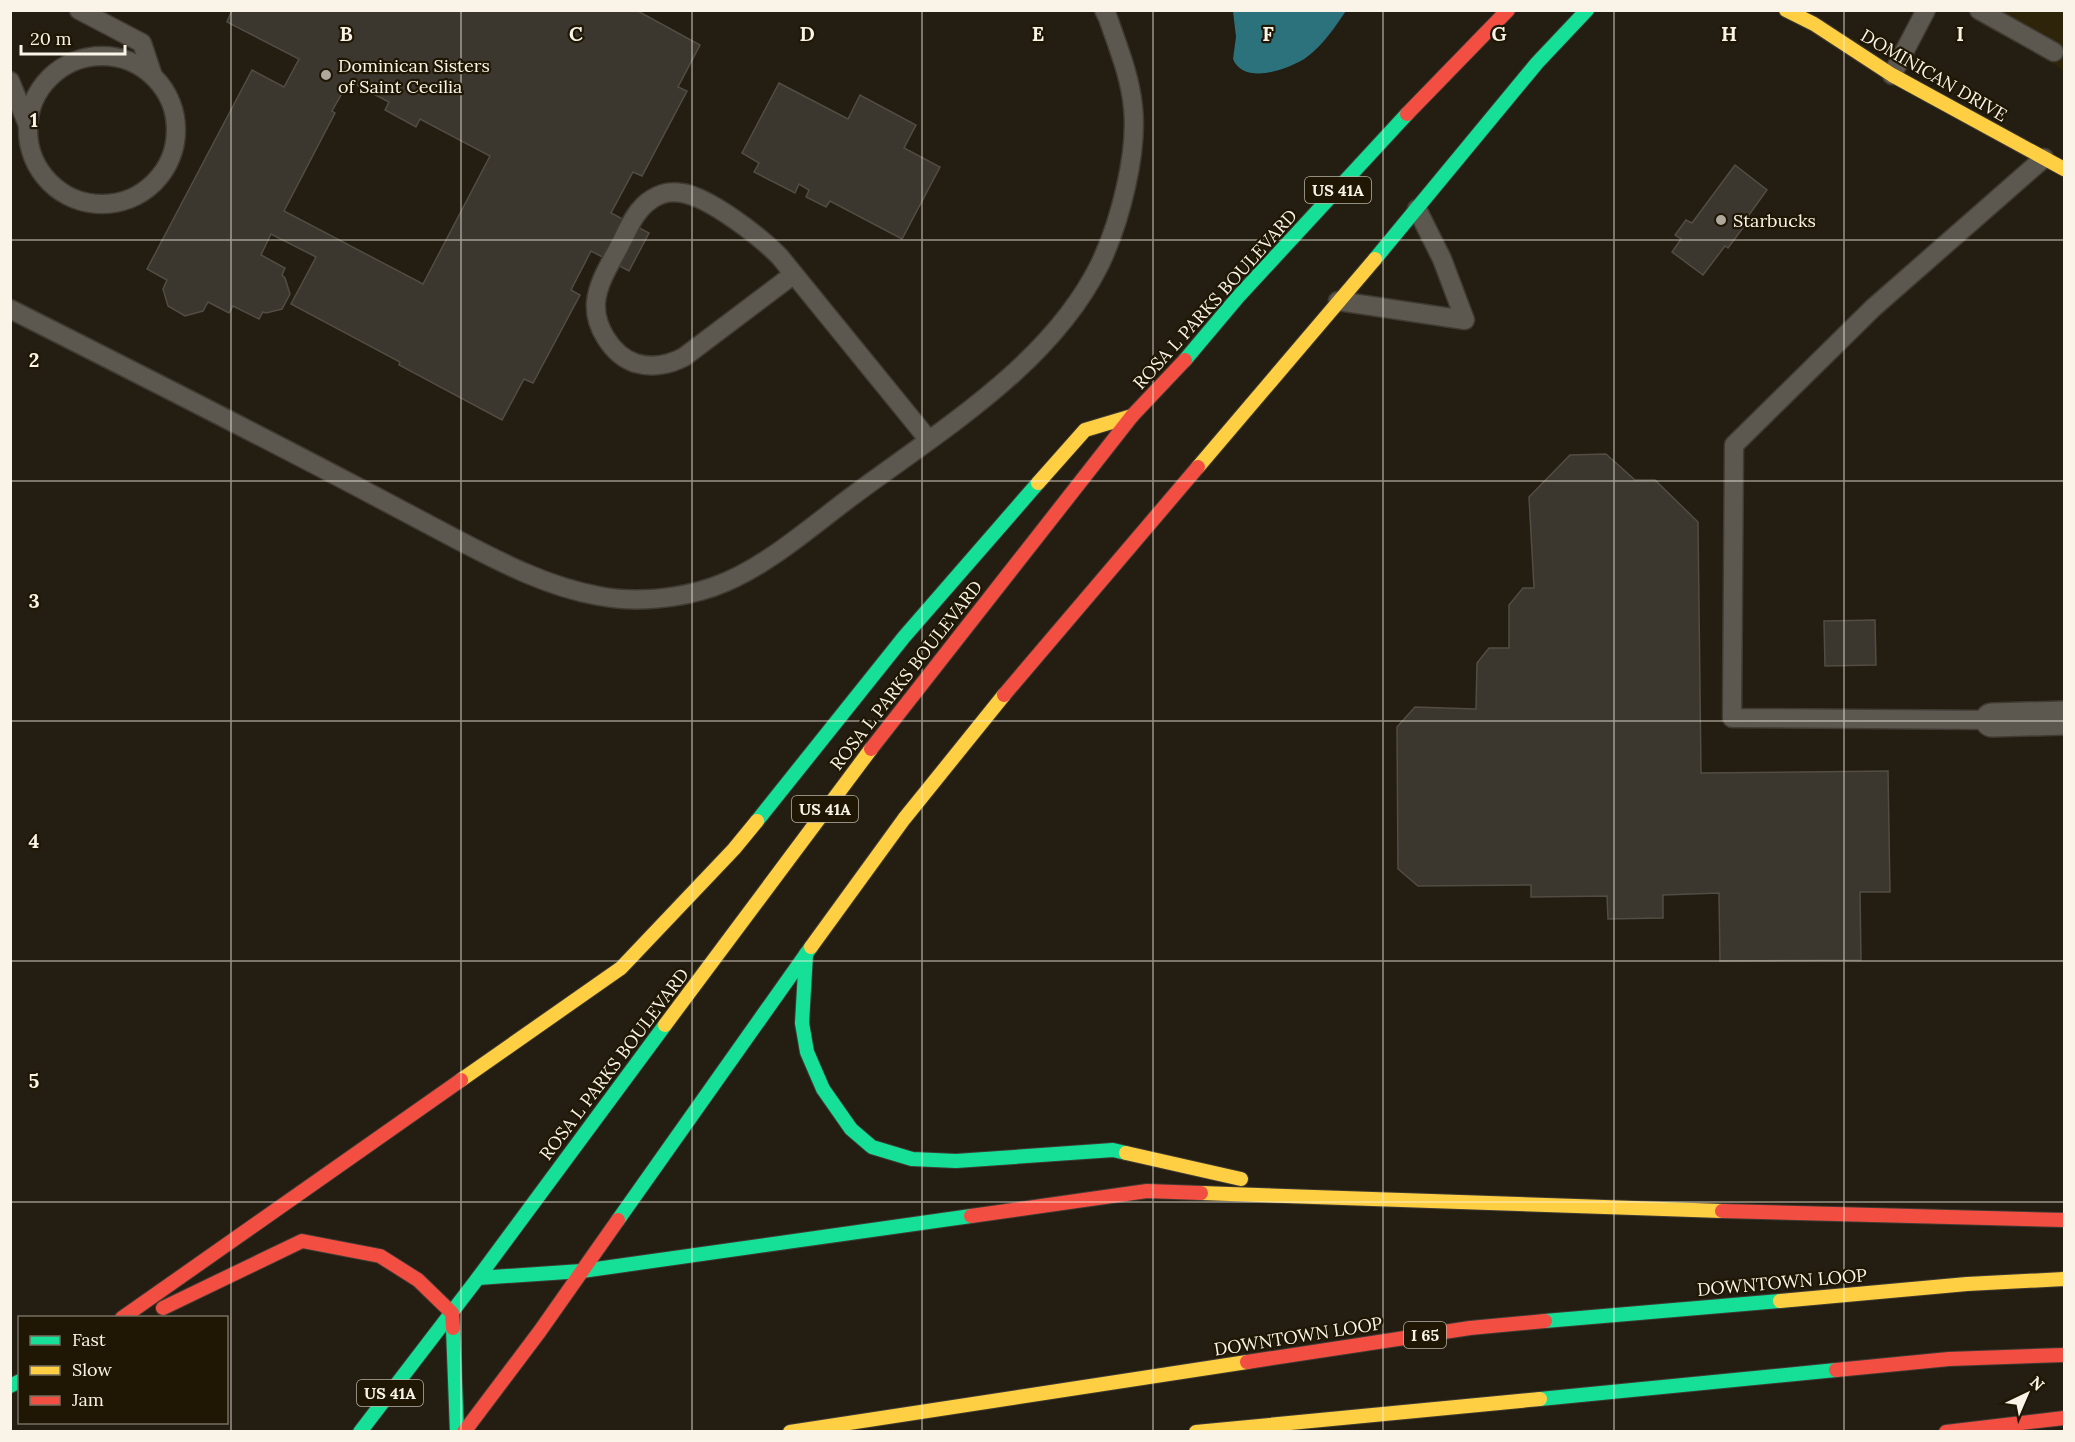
<svg xmlns="http://www.w3.org/2000/svg" width="2075" height="1442" viewBox="0 0 2075 1442" font-family="Lora,serif">
  <style>
    .built { fill: #2e240a }
    .water { fill: #2c727c }
    .building { fill: #3b362e; stroke: #524d44; stroke-width: 1.5; fill-rule: evenodd }
    .lines { fill: none; stroke-linecap: round; stroke-linejoin: round }
    .lane-casing { stroke: #3f3b33; stroke-width: 21 }
    .street-casing { stroke: #3f3b33; stroke-width: 36 }
    .fast-casing { stroke: #3f3b33; stroke-width: 16 }
    .slow-casing { stroke: #3f3b33; stroke-width: 16 }
    .jam-casing { stroke: #3f3b33; stroke-width: 16 }
    .lane { stroke: #5c5850; stroke-width: 18 }
    .street { stroke: #5c5850; stroke-width: 33 }
    .fast { stroke: #16e098; stroke-width: 14 }
    .slow { stroke: #ffcf43; stroke-width: 14 }
    .jam { stroke: #f24e42; stroke-width: 14 }
    .grid { fill: none; stroke: #f9f4e7; stroke-width: 1.5; stroke-opacity: 0.55 }
    .poi-dot { fill: #aea99c; stroke: #1f1704; stroke-width: 2 }
    .labels { text-anchor: middle; dominant-baseline: central; stroke-width: 4.5; stroke-linejoin: round; paint-order: stroke }
    .shield { fill: #1f1704; stroke: #b8b2a3; stroke-width: 1.5 }
    .shield-label { font-size: 16px; font-weight: bold; fill: #f9f4e7 }
    .poi-label { font-size: 18px; fill: #f9f4e7; stroke: #1f1704; text-anchor: start }
    .street-label { font-size: 18px; fill: #f9f4e7; stroke: #1f1704 }
    .grid-label { font-size: 20px; text-anchor: middle; font-weight: bold; fill: #f9f4e7; stroke: #1f1704; stroke-width: 4.5; stroke-linejoin: round; paint-order: stroke }
  </style>
  <rect width="100%" height="100%" fill="#231d12"/>
  <path class="built" d="M1972 11H2064V71Z"/>
  <path class="water" d="M1233 11V10L1346 11C1335 27 1323 45 1307 57 1290 69 1244 86 1233 59L1236 37Z"/>
  <g class="building">
    <path d="M232 10H636L700 45 678 87 687 91 642 176 633 172 611 213 649 233 629 271 591 251 571 290 580 295 533 383 524 379 502 420 399 365 400 362 291 304 316 257 271 234 261 255 285 268 282 275 285 278 290 294 282 309 266 313 263 312 259 319 233 306 229 313 208 302 203 311 185 316 168 306 163 289 167 280 147 269 252 70 284 87 299 59 227 22ZM349 81 389 102 385 110 416 127 420 119 490 156 423 284 284 211 335 113 332 111Z"/>
    <path d="M779 83 848 119 860 95 916 125 904 148 940 167 902 239 830 201 826 207 806 197 809 190 799 184 795 193 754 172 759 163 742 153Z"/>
    <path d="M1735 165 1767 190 1746 219 1748 221 1728 248 1725 246 1703 275 1672 252 1681 239 1675 235 1686 220 1692 223Z"/>
    <path d="M1606 454 1635 480H1655L1698 522 1701 773 1888 771 1890 892H1860L1861 960 1720 961 1719 893 1663 895V918L1608 919 1607 896 1531 897V885L1418 886 1398 869 1397 727 1415 707 1476 709 1477 663 1489 648H1509V605L1523 588H1534L1529 497 1570 455Z"/>
    <path d="M1875 620 1876 665 1825 666 1824 621Z"/>
  </g>
  <g class="lines">
    <g class="lane-casing">
      <g id="lane">
        <path d="M79 10 142 43 153 76"/>
        <path d="M1979 10 2054 52"/>
        <circle cx="102" cy="130" r="74"/>
        <path d="M1892 75 1926 10"/>
        <path d="M10 81 28 125"/>
        <path d="M794 274 684 357C669 365 651 368 635 363 612 355 594 326 596 302 598 281 612 261 621 243 629 227 636 209 652 199 661 193 672 191 682 193 709 197 761 237 780 257L928 439"/>
        <path d="M1338 301 1465 320 1442 259 1417 209"/>
        <path d="M10 309C125 367 240 425 354 485 388 503 422 521 456 539 502 563 548 587 599 596 635 603 678 599 713 587 766 568 810 527 855 494 941 430 1051 364 1100 264 1120 222 1138 153 1133 107 1130 76 1118 47 1108 18L1104 10"/>
        <path d="M1992 720 1732 718 1734 445 1873 308 2044 158"/>
      </g>
    </g>
    <g class="street-casing">
      <path id="street" d="M1992 720 2064 718"/>
    </g>
    <g class="fast-casing">
      <g id="fast">
        <path d="M1375 259 1537 63 1587 10"/>
        <path d="M1185 360 1238 297 1407 114"/>
        <path d="M757 821 904 637 1038 483"/>
        <path d="M806 954 802 1023 807 1052 823 1089 851 1129 872 1147 912 1159 956 1161 1113 1150 1126 1153"/>
        <path d="M618 1220 811 947"/>
        <path d="M478 1278 582 1271 971 1216"/>
        <path d="M1545 1321 1780 1301"/>
        <path d="M453 1328 457 1432"/>
        <path d="M10 1386 20 1381"/>
        <path d="M1540 1399 1836 1370"/>
        <path d="M360 1432 478 1278 665 1025"/>
      </g>
    </g>
    <g class="slow-casing">
      <g id="slow">
        <path d="M1786 10 1814 24 1892 75 2064 169"/>
        <path d="M1198 467 1375 259"/>
        <path d="M1038 483 1085 430 1132 416"/>
        <path d="M811 947 904 819 1004 695"/>
        <path d="M665 1025 871 749"/>
        <path d="M461 1080 621 968 734 849 757 821"/>
        <path d="M1126 1153 1241 1179"/>
        <path d="M1201 1193 1722 1211"/>
        <path d="M1780 1301 1967 1284 2064 1279"/>
        <path d="M790 1432 1247 1362"/>
        <path d="M1196 1432 1540 1399"/>
      </g>
    </g>
    <g class="jam-casing">
      <g id="jam">
        <path d="M1407 114 1508 10"/>
        <path d="M1004 695 1198 467"/>
        <path d="M871 749 1132 416 1185 360"/>
        <path d="M1722 1211 2064 1220"/>
        <path d="M971 1216 1147 1191 1201 1193"/>
        <path d="M163 1308 302 1241 380 1256 418 1280 452 1313 453 1328"/>
        <path d="M122 1318 461 1080"/>
        <path d="M1247 1362 1470 1328 1545 1321"/>
        <path d="M1836 1370 1949 1359 2064 1355"/>
        <path d="M464 1432 540 1331 618 1220"/>
        <path d="M1946 1432 2064 1418"/>
      </g>
    </g>
    <use href="#lane" class="lane"/>
    <use href="#street" class="street"/>
    <use href="#fast" class="fast"/>
    <use href="#slow" class="slow"/>
    <use href="#jam" class="jam"/>
  </g>
  <path class="grid" d="M231 10V1432M461 10V1432M692 10V1432M922 10V1432M1153 10V1432M1383 10V1432M1614 10V1432M1844 10V1432M10 240H2064M10 481H2064M10 721H2064M10 961H2064M10 1202H2064"/>
  <g class="poi-dot">
    <circle cx="326" cy="75" r="6"/>
    <circle cx="1721" cy="220" r="6"/>
  </g>
  <g class="labels">
    <g class="shield">
      <rect x="1305" y="177" width="66" height="26" rx="4.5"/>
      <rect x="792" y="796" width="66" height="26" rx="4.5"/>
      <rect x="1404" y="1322" width="42" height="26" rx="4.5"/>
      <rect x="357" y="1380" width="66" height="26" rx="4.5"/>
    </g>
    <g class="shield-label">
      <text x="1338" y="190">US 41A</text>
      <text x="825" y="809">US 41A</text>
      <text x="1425" y="1335">I 65</text>
      <text x="390" y="1393">US 41A</text>
    </g>
    <g class="poi-label">
      <text x="338" y="65">Dominican Sisters<tspan x="338" dy="21">of Saint Cecilia</tspan></text>
      <text x="1733" y="220">Starbucks</text>
    </g>
    <g class="street-label">
      <text transform="translate(1934 75) rotate(30)">DOMINICAN DRIVE</text>
      <text transform="translate(1215 299) rotate(-48)">ROSA L PARKS BOULEVARD</text>
      <text transform="translate(906 675) rotate(-52)">ROSA L PARKS BOULEVARD</text>
      <text transform="translate(614 1064) rotate(-53)">ROSA L PARKS BOULEVARD</text>
      <text transform="translate(1782 1282) rotate(-5)">DOWNTOWN LOOP</text>
      <text transform="translate(1298 1336) rotate(-9)">DOWNTOWN LOOP</text>
    </g>
  </g>
  <g class="grid-label">
    <text x="346" y="41">B</text>
    <text x="576" y="41">C</text>
    <text x="807" y="41">D</text>
    <text x="1038" y="41">E</text>
    <text x="1268" y="41">F</text>
    <text x="1499" y="41">G</text>
    <text x="1729" y="41">H</text>
    <text x="1960" y="41">I</text>
    <text x="34" y="127">1</text>
    <text x="34" y="367">2</text>
    <text x="34" y="608">3</text>
    <text x="34" y="848">4</text>
    <text x="34" y="1088">5</text>
  </g>
  <rect width="2075" height="1442" fill="none" stroke="#f9f4e7" stroke-width="24"/>
  <rect x="18" y="1316" width="210" height="108" fill="#1f1704" stroke="#766f5f" stroke-width="1.5"/>
  <rect x="30" y="1336" width="30" height="9" fill="#16e098" stroke="#766f5f" stroke-width="1.5"/>
  <text x="72" y="1346" font-size="18" fill="#f9f4e7">Fast</text>
  <rect x="30" y="1366" width="30" height="9" fill="#ffcf43" stroke="#766f5f" stroke-width="1.5"/>
  <text x="72" y="1376" font-size="18" fill="#f9f4e7">Slow</text>
  <rect x="30" y="1396" width="30" height="9" fill="#f24e42" stroke="#766f5f" stroke-width="1.5"/>
  <text x="72" y="1406" font-size="18" fill="#f9f4e7">Jam</text>
  <g transform="translate(2027 1394) rotate(44)" stroke="#1f1704" stroke-width="4.5" paint-order="stroke">
  <path d="M0-4.5L10 22L0 15L-10 22Z" fill="#f9f4e7"/>
  <text y="-9" font-size="16" font-weight="bold" text-anchor="middle" fill="#f9f4e7">N</text>
  </g>
  <path d="M21 45v9h104v-9" fill="none" stroke="#f9f4e7" stroke-width="3"/>
  <text x="30" y="45" font-size="18" fill="#f9f4e7" stroke="#1f1704" stroke-width="4.5" paint-order="stroke">20 m</text>
</svg>
